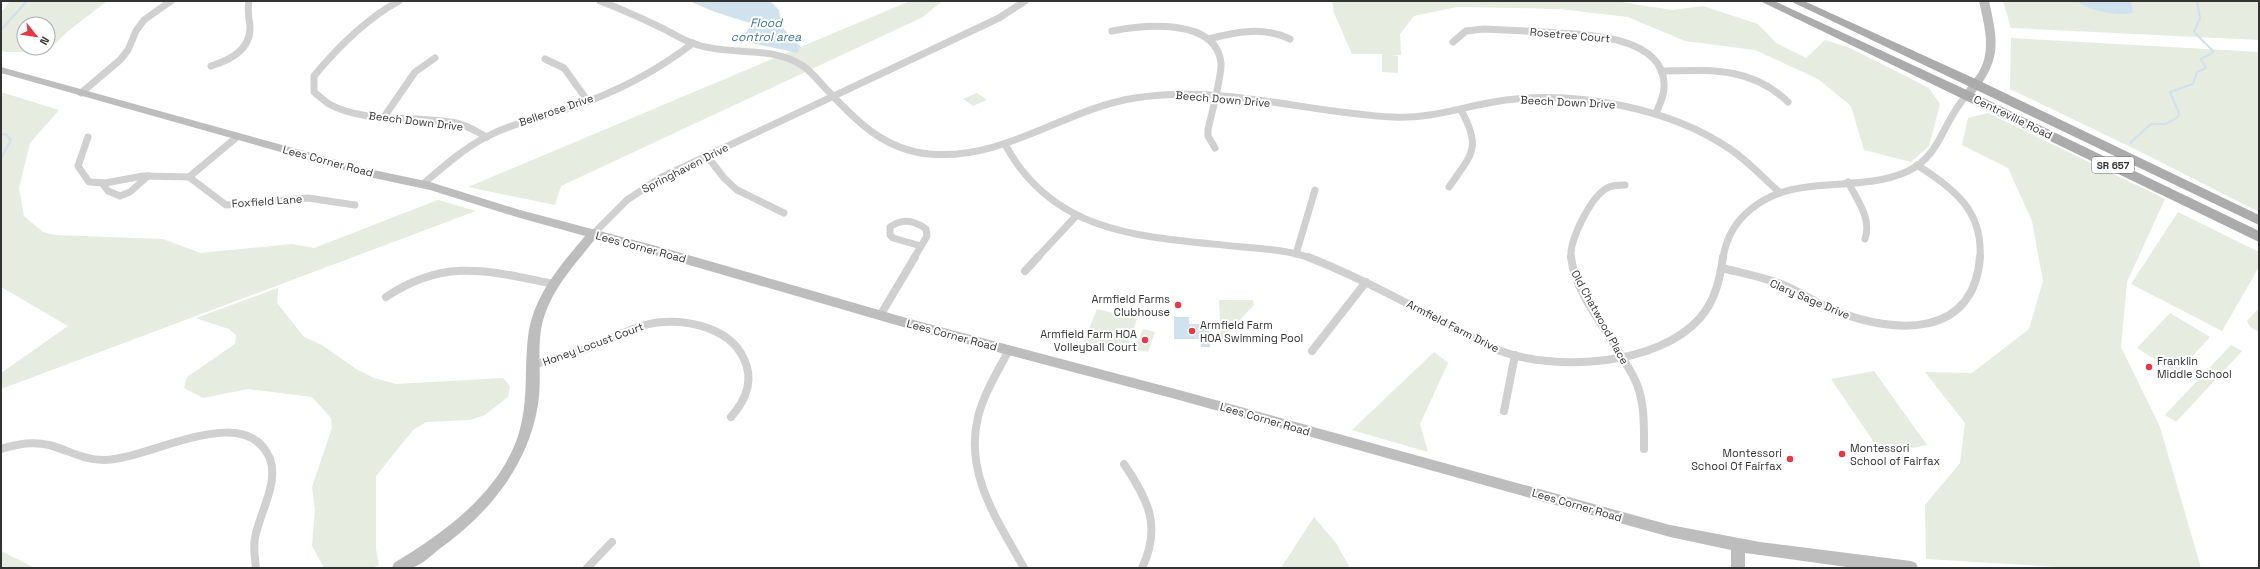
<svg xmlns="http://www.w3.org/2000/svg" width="2260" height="569" viewBox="0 0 2260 569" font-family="'Space Grotesk',sans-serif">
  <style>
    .green { fill: #e6ecdf; fill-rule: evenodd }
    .water { fill: #cfe2ee }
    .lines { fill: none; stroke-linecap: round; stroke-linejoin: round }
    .stream { stroke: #cfe2ee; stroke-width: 2 }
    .street-far1 { stroke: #d0d0d0; stroke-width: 7 }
    .street { stroke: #d0d0d0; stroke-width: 8 }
    .secondary { fill: #bdbdbd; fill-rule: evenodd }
    .primary { fill: #ababab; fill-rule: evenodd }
    .poi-dot { fill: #e63946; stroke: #fff; stroke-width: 1.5 }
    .labels { text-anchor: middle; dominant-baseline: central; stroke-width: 4; stroke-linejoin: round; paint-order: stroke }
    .shield { fill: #fff; stroke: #707070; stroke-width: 1 }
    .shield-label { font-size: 10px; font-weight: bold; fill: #333 }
    .street-label { font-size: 11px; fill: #333; stroke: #fff }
    .poi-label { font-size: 11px; fill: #333; stroke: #fff; text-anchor: end }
    .water-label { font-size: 12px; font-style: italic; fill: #3f7597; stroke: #fff }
  </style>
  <rect width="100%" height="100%" fill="#fff"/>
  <g class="green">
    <path d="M10 1H107L67 32 47 52H7L1 51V12ZM24 24H48V48H24Z"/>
    <path d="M910 1H942L923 17 561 186 555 205 468 187Z"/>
    <path d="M1332 1H1615L1672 10 1703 6 1758 24 1776 43 1806 58 1825 40 1850 48 1929 88 1940 104 1929 146 1911 162 1864 150 1851 106 1818 79 1755 50 1685 41 1628 17 1559 9 1457 7 1414 16 1400 34 1401 55H1390L1398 56V73L1382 72V54H1352L1334 13Z"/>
    <path d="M2003 1H2259V40L2011 28Z"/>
    <path d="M2011 38 2259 52V212L2141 152 2010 89Z"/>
    <path d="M1 92 59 110 30 143 19 188 24 216 43 232 55 235 163 239 200 253 292 244 314 248 438 200 476 211 1 389V373L68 326 1 287Z"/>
    <path d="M977 93 987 100 973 106 963 99Z"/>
    <path d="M1988 113 2165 199 2127 282 2121 347 2160 427 2201 568H2073L1926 559 1925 505 1960 463 1965 423 1925 372 1972 373 2029 329 2043 281 2032 221 2008 168 1962 145 1968 118Z"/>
    <path d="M2178 212 2259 252V267L2222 331 2131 284Z"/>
    <path d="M278 288 277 303 304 337 322 345 356 369 374 378 396 384 503 378 510 386 508 397 485 415 470 420 426 422 413 430 376 476V549L379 565 371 568H324L312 546 315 509 312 487 332 428 331 418 312 397 248 389 203 398 184 388 187 377 235 344 236 335 229 329 196 318Z"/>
    <path d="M1219 300H1253L1254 305 1221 340Z"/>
    <path d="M2259 308V332L2250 327 2247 321Z"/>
    <path d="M1097 309 1137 319 1126 352 1084 342Z"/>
    <path d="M2170 313 2210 337 2177 373 2137 348Z"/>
    <path d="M1143 329 1155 332 1148 352 1135 349Z"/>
    <path d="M2231 345 2242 351 2176 422 2165 415Z"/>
    <path d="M1434 352 1448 363 1420 424 1428 452 1352 430Z"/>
    <path d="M1874 371 1927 445 1882 454 1831 379Z"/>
    <path d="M1314 517 1336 543 1350 568H1281Z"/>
    <path d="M1 551 35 568H1Z"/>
  </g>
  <g class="water">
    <path d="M689 1 771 2 779 10 781 26 800 46 798 53 747 42 743 37 751 25 750 23 715 12Z"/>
    <path d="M2078 1H2131L2133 12C2125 18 2084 10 2078 1Z"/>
    <path d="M1174 317H1189V324H1209L1210 347H1201L1200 339H1174Z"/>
  </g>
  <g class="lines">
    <g class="stream">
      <path d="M1 30 27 1"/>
      <path d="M1 135 6 134 11 140 1 158"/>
      <path d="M2130 143 2151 124H2166L2178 117 2179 113 2170 92 2193 84 2197 72 2206 68 2201 59 2214 52 2194 32 2200 18 2197 1"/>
    </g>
    <g class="street-far1">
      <path d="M399 1C366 19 338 47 314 76V92C319 96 324 101 329 104 365 124 417 115 456 123 467 125 477 132 487 137"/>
      <path d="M600 1C622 9 643 19 664 29 675 35 686 42 698 45 732 56 772 45 803 66 813 73 821 84 830 93 858 123 886 150 929 154 1005 161 1064 109 1135 98 1222 84 1307 113 1393 117 1435 119 1466 105 1506 100 1578 91 1670 108 1730 149 1748 161 1762 177 1778 191"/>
      <path d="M1112 31C1143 25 1216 17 1221 63 1222 76 1211 115 1208 130V136L1215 148"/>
      <path d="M1208 39C1236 32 1263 26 1290 39"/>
      <path d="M1453 42 1466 31 1484 29C1504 30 1524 31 1544 32 1579 34 1663 34 1664 84 1665 94 1660 104 1656 113"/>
      <path d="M545 59 564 68 587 100"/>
      <path d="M211 66C230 60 251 50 250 26 249 18 247 10 249 1"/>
      <path d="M1661 71C1709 70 1751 66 1788 102"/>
      <path d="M81 93 120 60 128 50 136 31 144 20 171 1"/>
      <path d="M384 117 415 72 435 58"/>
      <path d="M88 137 78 166 89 182 105 183 143 176 189 177 226 205 308 198 355 205"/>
      <path d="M1006 146C1056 238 1150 237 1242 247 1264 249 1289 250 1310 258"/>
      <path d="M707 156 724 178 737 190 784 213"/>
      <path d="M1917 165C1954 189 1983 210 1980 258"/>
      <path d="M189 177 237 137"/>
      <path d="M1848 182C1857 200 1872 218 1865 239"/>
      <path d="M102 183 108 191 120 196 130 192 148 176"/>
      <path d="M423 184C443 167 463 149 486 137 513 123 542 117 570 108 614 93 656 72 693 43"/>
      <path d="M1449 187C1472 154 1482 148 1461 110"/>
      <path d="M593 234 627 200 660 178 999 18 1025 1"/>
      <path d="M1296 254 1315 190"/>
      <path d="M914 258 927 236 926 229C914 220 902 218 890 227V235L893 238 921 246"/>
      <path d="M1037 258 1076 216"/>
      <path d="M1571 258C1569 240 1591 197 1607 188 1612 185 1619 185 1625 185"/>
      <path d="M1723 258C1726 238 1735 222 1751 209 1796 172 1856 194 1906 172 1942 156 1942 121 1967 95"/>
    </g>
    <g class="street">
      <path d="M1308 257C1354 275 1397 298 1441 321 1460 330 1478 342 1498 350 1554 372 1658 366 1700 318 1715 301 1720 279 1723 257"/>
      <path d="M1571 257C1575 298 1619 344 1636 382 1645 403 1644 427 1644 449"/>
      <path d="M1722 268C1742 273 1762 277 1781 284 1800 291 1817 304 1836 311 1894 334 1974 339 1980 257"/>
      <path d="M1025 271 1038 257"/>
      <path d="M386 297C446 257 488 271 554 284"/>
      <path d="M881 314 915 257"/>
      <path d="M1009 350C998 371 984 393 978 417 964 474 998 521 1024 568"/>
      <path d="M1312 351 1366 282"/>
      <path d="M533 365C552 359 572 354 591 347 609 340 626 330 645 325 677 316 729 325 744 359 754 380 746 400 731 417"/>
      <path d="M1504 411 1515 355"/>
      <path d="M1 449C16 444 33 441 49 445 68 450 83 460 104 460 149 460 246 399 270 459 279 483 259 514 255 538 253 548 255 558 256 568"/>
      <path d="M1124 464C1148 500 1162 526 1142 568"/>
      <path d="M587 568 612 542"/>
    </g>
    <g class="secondary">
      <path d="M1979 1H1989C1999 46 2001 60 1971 98L1967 99 1962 95C1967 87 1974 80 1979 72 1992 50 1984 24 1979 1Z"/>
      <path d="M1 67 369 169 430 182 520 210 664 248 910 319 1179 390 1670 525 1760 542 1911 561 1916 563 1918 568H1854L1745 553V568H1731V550L1670 537 1179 400 910 329 596 238C577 262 555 285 545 314 534 345 544 378 537 410 526 469 486 516 438 550 431 556 419 567 410 568 404 569 398 568 392 568L394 563C444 533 499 493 518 436 529 402 524 370 528 337 533 296 560 266 585 236L520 218 430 190 369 177 1 73Z"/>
    </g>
    <g class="primary">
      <path d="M1760 1H1774L1971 92 2259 231V242Z"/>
      <path d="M1790 1H1804L1980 81 2259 215V225Z"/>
    </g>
  </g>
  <g class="poi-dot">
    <circle cx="1178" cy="305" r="4"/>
    <circle cx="1192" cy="331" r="4"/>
    <circle cx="1145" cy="340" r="4"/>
    <circle cx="2149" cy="367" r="4"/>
    <circle cx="1842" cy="454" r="4"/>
    <circle cx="1790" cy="459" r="4"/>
  </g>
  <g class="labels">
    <rect class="shield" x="2092" y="157" width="42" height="16" rx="3"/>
    <g class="shield-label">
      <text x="2113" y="165">SR 657</text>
    </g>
    <g class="street-label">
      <text transform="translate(1570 35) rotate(5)">Rosetree Court</text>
      <text transform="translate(1223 99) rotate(5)">Beech Down Drive</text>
      <text transform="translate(1568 102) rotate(3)">Beech Down Drive</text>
      <text transform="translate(556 110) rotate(-19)">Bellerose Drive</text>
      <text transform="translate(2013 117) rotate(26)">Centreville Road</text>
      <text transform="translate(416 121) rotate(7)">Beech Down Drive</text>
      <text transform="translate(328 161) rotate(15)">Lees Corner Road</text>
      <text transform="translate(685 168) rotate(-27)">Springhaven Drive</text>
      <text transform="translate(267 201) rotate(-4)">Foxfield Lane</text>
      <text transform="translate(641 247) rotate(15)">Lees Corner Road</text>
      <text transform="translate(1810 299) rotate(23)">Clary Sage Drive</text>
      <text transform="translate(1600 317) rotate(61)">Old Chatwood Place</text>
      <text transform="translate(1453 326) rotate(27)">Armfield Farm Drive</text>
      <text transform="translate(952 335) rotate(15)">Lees Corner Road</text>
      <text transform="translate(593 344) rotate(-20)">Honey Locust Court</text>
      <text transform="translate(1265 419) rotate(16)">Lees Corner Road</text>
      <text transform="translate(1577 505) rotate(16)">Lees Corner Road</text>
    </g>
    <g class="poi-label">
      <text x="1170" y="299">Armfield Farms<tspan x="1170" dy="13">Clubhouse</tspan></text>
      <text x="1200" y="325" text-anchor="start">Armfield Farm<tspan x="1200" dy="13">HOA Swimming Pool</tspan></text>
      <text x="1137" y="334">Armfield Farm HOA<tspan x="1137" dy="13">Volleyball Court</tspan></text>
      <text x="2157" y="361" text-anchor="start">Franklin<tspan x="2157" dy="13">Middle School</tspan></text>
      <text x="1850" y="448" text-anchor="start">Montessori<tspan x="1850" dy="13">School of Fairfax</tspan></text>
      <text x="1782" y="453">Montessori<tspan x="1782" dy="13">School Of Fairfax</tspan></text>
    </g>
    <g class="water-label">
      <text x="766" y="23">Flood<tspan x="766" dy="14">control area</tspan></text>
    </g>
  </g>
  <rect width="2260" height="569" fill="none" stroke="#333333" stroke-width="4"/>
  <g transform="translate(36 36) rotate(120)"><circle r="19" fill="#ffffff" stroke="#adadad"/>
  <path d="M0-3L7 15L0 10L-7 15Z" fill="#e63946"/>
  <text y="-6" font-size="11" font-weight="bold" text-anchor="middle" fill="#333333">N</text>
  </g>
</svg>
